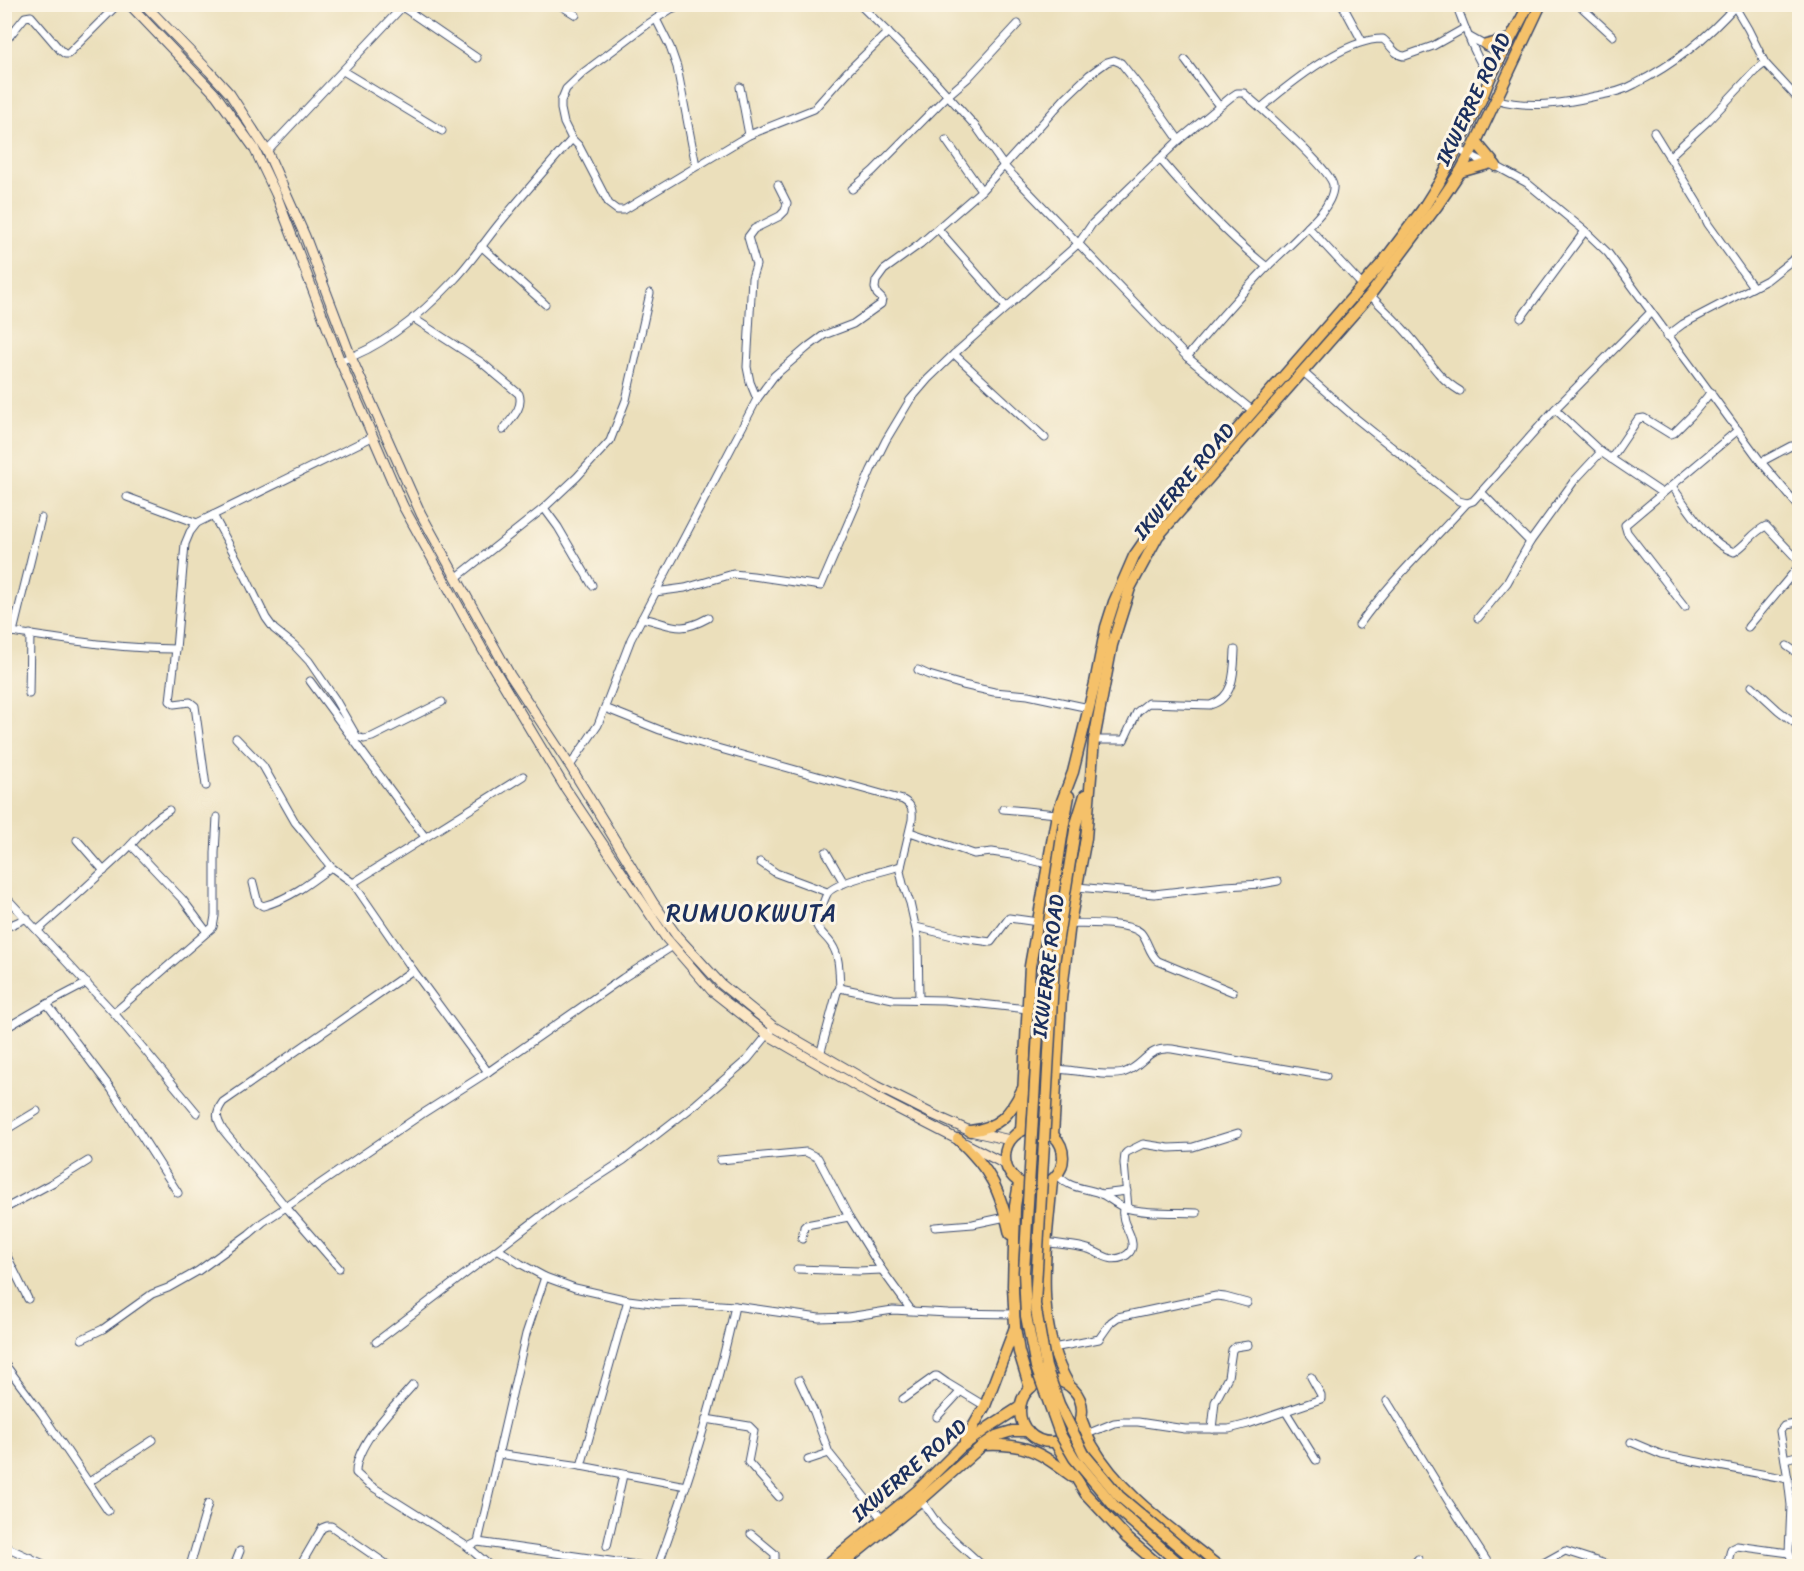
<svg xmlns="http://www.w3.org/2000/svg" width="1804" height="1571" viewBox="0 0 1804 1571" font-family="Sriracha,sans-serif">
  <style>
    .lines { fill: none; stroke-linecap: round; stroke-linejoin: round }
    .minor-casing { stroke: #3a496c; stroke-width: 9 }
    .secondary-casing { stroke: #3a496c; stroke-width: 11 }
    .primary-casing { stroke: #3a496c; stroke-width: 13 }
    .minor { stroke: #fff; stroke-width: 7 }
    .secondary { stroke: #fbe6c4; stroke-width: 9 }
    .primary { stroke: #f5c16b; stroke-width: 10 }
    .primary-bridge-casing { stroke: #3a496c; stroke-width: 13; stroke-linecap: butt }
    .primary-bridge { stroke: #f5c16b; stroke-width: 10 }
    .labels { text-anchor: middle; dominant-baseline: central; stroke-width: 6; stroke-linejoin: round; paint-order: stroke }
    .street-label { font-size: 21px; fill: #1b2f5e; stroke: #fcf5e5 }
    .quarter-label { font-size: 24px; letter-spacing: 1.5px; fill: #1b2f5e; stroke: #fcf5e5 }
  </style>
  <rect width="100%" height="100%" fill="#fcf5e5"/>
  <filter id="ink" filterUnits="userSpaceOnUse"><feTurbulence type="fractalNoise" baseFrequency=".0167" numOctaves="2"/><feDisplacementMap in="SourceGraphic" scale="12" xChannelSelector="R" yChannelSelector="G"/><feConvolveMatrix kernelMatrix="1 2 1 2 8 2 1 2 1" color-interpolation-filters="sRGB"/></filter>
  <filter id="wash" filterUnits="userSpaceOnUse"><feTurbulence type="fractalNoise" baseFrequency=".008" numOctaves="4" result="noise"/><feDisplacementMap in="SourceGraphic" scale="24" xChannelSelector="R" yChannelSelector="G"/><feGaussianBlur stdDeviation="1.35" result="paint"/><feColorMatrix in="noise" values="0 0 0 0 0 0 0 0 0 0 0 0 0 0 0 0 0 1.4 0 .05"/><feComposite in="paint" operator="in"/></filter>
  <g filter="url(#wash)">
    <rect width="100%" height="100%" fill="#ebdfbb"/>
  </g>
  <g filter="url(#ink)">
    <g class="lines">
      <g class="minor-casing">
        <g id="minor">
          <path d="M558 4 576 15"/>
          <path d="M859 4 916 60 977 128 1004 166 1187 357 1253 411"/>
          <path d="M1342 4 1362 41"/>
          <path d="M1456 4C1466 30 1474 55 1490 78"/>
          <path d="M1578 4 1613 36"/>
          <path d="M401 6 477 58"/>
          <path d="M1735 7 1748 29 1765 63 1800 101"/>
          <path d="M656 19 670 47 677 67 696 166"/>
          <path d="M1468 36 1502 55"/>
          <path d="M4 43 25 17 31 16 61 51 65 54H68L118 4"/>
          <path d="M1185 60 1219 106"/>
          <path d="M343 71 442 131"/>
          <path d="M740 87 749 135"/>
          <path d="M1495 99C1528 109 1562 104 1596 96 1609 94 1623 91 1635 84 1673 65 1709 36 1737 4"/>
          <path d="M1261 108C1289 84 1345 38 1383 39 1391 45 1395 56 1405 56L1433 46 1465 28"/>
          <path d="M1654 132 1697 202 1708 224 1753 287"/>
          <path d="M572 139 579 146 609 204 617 210H624L749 135 814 109 846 73 888 32"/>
          <path d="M946 140 981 190"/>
          <path d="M1457 149 1488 164 1496 166 1527 183 1585 231 1608 253 1761 462 1800 508"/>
          <path d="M267 151 405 4"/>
          <path d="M1669 157 1708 121 1755 71 1765 63"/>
          <path d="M1160 159C1193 198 1227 235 1267 267"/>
          <path d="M852 189 873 171 947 96 968 78 1018 24"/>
          <path d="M1308 227 1362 285"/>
          <path d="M938 229 1006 307"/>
          <path d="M481 246 545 304"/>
          <path d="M1370 295C1384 309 1399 323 1412 339 1429 359 1436 377 1460 391"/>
          <path d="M413 318 481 362 519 394C524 408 511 419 503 430"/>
          <path d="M1521 318 1585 231"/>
          <path d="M1667 336 1683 324 1767 280 1800 254"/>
          <path d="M954 354 1045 438"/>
          <path d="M340 361C384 347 424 312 455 279 472 261 487 238 503 219 526 191 549 165 572 139L564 123 561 109V101L566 89 584 72 648 24 671 9 684 4"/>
          <path d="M1302 371 1353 416 1459 501 1467 503"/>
          <path d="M757 399 750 382 747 367 752 278 756 265 748 237 754 229 780 216 785 211 787 203 778 185"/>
          <path d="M1555 409 1601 452 1662 493"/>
          <path d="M1611 459 1638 419 1644 418 1670 434 1674 433 1692 415 1711 392"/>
          <path d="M1761 462 1791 446 1800 448"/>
          <path d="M1672 486C1687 507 1709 544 1734 552 1746 545 1753 532 1766 526L1800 562"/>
          <path d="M1481 492 1530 542"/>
          <path d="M127 497 197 523"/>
          <path d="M544 508 558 527 592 585"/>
          <path d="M213 515 238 561 266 618 274 629 294 645 309 661 335 699 357 737 364 739 372 737 442 702"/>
          <path d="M456 578 544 508 577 477 610 441 626 400 650 293"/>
          <path d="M655 592 685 588 733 574 753 576 821 586 871 470 886 440 910 400 928 379 954 354 1079 243 1092 224 1179 140 1231 97 1237 93H1244C1260 108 1330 168 1333 185 1334 194 1327 206 1321 213 1304 233 1284 250 1266 268 1238 297 1212 327 1187 357"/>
          <path d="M1685 607 1627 532 1625 525 1738 430"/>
          <path d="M642 618C672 624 677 635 708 618"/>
          <path d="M1478 618 1507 583 1530 542 1574 481 1601 452"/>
          <path d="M1359 625C1391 580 1431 543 1467 503L1473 501 1555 409 1651 312"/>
          <path d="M1748 627 1800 565"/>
          <path d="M4 631C61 639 119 649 176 649L185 544 190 532 197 523 372 437"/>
          <path d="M13 632 41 518"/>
          <path d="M1787 646 1800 655"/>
          <path d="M176 649 170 701 174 704 190 702 195 706 206 786"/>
          <path d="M918 670 929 675 963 685 994 692 1028 695 1089 708"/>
          <path d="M310 681 425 837"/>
          <path d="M1752 686 1778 710 1800 727"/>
          <path d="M29 694 30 634"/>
          <path d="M605 708 660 730 710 746 903 800C912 805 913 810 912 820L900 871 903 884 910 903 918 939 919 999"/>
          <path d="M236 738 263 766 295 822 305 834 331 867 353 883 413 970 488 1072"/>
          <path d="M1094 740H1124L1137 712 1148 703 1210 705C1235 698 1234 671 1235 650"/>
          <path d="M570 766 598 725 631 639 757 399 774 376 809 346 824 335 853 324 881 304 882 299 877 294 875 288 876 281 884 270 920 244 982 190 1066 97 1089 75 1107 62 1114 60 1121 63 1155 106 1179 140"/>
          <path d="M1003 809 1057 814"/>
          <path d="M910 832 974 854 992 852 1011 855 1047 864"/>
          <path d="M77 840 104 871"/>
          <path d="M131 845 183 900 207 932"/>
          <path d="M826 852 844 883"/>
          <path d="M760 862 776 873 827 892"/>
          <path d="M253 883 258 903 263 906C289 899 310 883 331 867"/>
          <path d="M353 883 523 776"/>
          <path d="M1077 887 1154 894 1225 886 1262 884 1278 881"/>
          <path d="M4 895 114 1013 197 1113"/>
          <path d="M1070 923C1086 924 1130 922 1141 933 1148 941 1149 954 1158 961L1233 992"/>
          <path d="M916 927 961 938 991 942 1009 918 1038 922"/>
          <path d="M4 928 27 918"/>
          <path d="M38 930C68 904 96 878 125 851 140 836 151 820 169 810"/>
          <path d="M840 988 893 999 944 1000 1028 1009"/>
          <path d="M47 1004 112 1090 178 1193"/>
          <path d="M114 1013 213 927 215 916V853L217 817"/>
          <path d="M4 1029 47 1004 87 983"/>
          <path d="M820 1055 837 992 840 988C839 973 840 957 832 945 828 938 820 933 817 926 820 915 822 903 827 894 832 883 887 870 901 866"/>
          <path d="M1057 1069C1074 1070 1108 1077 1123 1073 1145 1066 1145 1047 1172 1049L1326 1076"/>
          <path d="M4 1131 37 1111"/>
          <path d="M720 1160 806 1152 818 1158 849 1217 882 1270 911 1310"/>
          <path d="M1057 1174C1069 1189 1082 1187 1099 1193 1107 1196 1114 1203 1123 1207 1142 1214 1177 1212 1197 1213"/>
          <path d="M1101 1194 1127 1191"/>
          <path d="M1128 1208 1124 1163 1125 1154 1127 1152 1143 1144 1169 1148 1193 1147 1238 1133"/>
          <path d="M4 1209 54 1182 88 1161"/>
          <path d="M935 1227 973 1224 1006 1217"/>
          <path d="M802 1239 804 1227 806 1225 849 1217"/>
          <path d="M1047 1242C1060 1245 1075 1245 1088 1249 1101 1253 1109 1263 1123 1257 1128 1255 1131 1252 1132 1247 1134 1234 1120 1224 1123 1207"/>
          <path d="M4 1250 28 1299"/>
          <path d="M499 1250 521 1264 545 1277 575 1288 628 1300 660 1304 690 1303 735 1306 819 1318 848 1317 893 1310 948 1313 1015 1314"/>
          <path d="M339 1268 286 1207 223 1130C216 1118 215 1113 223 1102L413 970"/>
          <path d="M797 1269 858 1271 882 1270"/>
          <path d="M82 1339 103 1329 152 1294 168 1288 198 1271 249 1234 263 1222 286 1207 422 1114 488 1072 623 978 673 946"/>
          <path d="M376 1342 558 1203 624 1160 696 1104 748 1059 774 1027"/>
          <path d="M1053 1348 1099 1339 1111 1322 1118 1317 1216 1296 1225 1297 1247 1303"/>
          <path d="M4 1363 42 1414 108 1511"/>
          <path d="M799 1380 814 1412 829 1453 883 1520"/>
          <path d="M413 1385C395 1406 355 1444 356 1473L368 1484 468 1547 490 1566"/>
          <path d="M903 1399 935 1376H937L947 1383 985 1406"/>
          <path d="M1387 1401 1450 1504 1490 1566"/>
          <path d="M1286 1412 1316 1460"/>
          <path d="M937 1417 960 1392"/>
          <path d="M706 1419 749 1426 754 1431 748 1462 779 1497"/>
          <path d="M1212 1429 1215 1402 1228 1377 1232 1350 1235 1347 1248 1345"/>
          <path d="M1087 1434 1114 1423 1123 1422H1138L1185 1429H1229L1248 1424 1321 1399V1395L1311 1377"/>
          <path d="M1631 1442 1662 1455 1677 1458 1788 1479"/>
          <path d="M498 1454 581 1466 686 1486"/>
          <path d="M1785 1459 1800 1455"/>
          <path d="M808 1460 829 1453"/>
          <path d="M581 1466 628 1300"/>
          <path d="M89 1482 153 1440"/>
          <path d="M921 1500 939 1526 983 1566"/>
          <path d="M751 1534 775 1554V1560L771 1566"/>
          <path d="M478 1542 526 1334 545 1277"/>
          <path d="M4 1546 48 1566"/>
          <path d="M607 1546 623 1475"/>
          <path d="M468 1547 478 1542 645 1566"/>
          <path d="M28 1566 31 1558"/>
          <path d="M190 1566 208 1504"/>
          <path d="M234 1566 240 1551"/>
          <path d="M300 1566 322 1528 327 1526H331L389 1566"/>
          <path d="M658 1566C689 1481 716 1395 735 1306"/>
          <path d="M1412 1566 1418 1559"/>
          <path d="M1538 1566 1565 1551 1612 1566"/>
          <path d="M1727 1566 1731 1549 1737 1546 1789 1553"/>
          <path d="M1795 1566 1789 1553 1791 1505 1788 1479 1780 1431 1784 1426 1800 1423"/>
        </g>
      </g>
      <g class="secondary-casing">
        <g id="secondary">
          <path d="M129 4 216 95 254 148 276 194 340 361 403 506 484 652 564 786 666 938 712 991 768 1035 875 1097 1005 1164"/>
          <path d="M144 4 209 71 230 94 267 151 305 236 351 357 421 514 510 675 570 766 654 904 677 936 721 984 774 1027 876 1086 934 1115 970 1131 1010 1140"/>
        </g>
      </g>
      <g class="primary-casing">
        <g id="primary">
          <path d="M1486 45 1510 39"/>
          <path d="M1476 142 1496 166"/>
          <path d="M1460 172 1488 164"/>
          <path d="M1064 823 1069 796"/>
          <path d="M1076 824 1085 795"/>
          <circle cx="1034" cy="1157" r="29"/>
          <path d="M970 1131C998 1128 1010 1115 1022 1090"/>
          <path d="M1021 1131 1030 966 1057 814 1073 772 1095 683 1106 627 1114 602 1134 556 1161 517 1383 262 1422 210 1439 183 1457 149 1481 100 1490 78 1529 4"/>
          <path d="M1053 1136 1061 999 1070 923 1086 838 1094 740 1112 645 1130 588 1158 536 1370 295 1437 206 1460 172 1476 142 1541 4"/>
          <path d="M958 1139C991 1170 1000 1190 1010 1234"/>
          <path d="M1052 1181C1046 1249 1033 1324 1069 1385"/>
          <path d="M1019 1183 1015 1206 1013 1286 1015 1327 1019 1352 1030 1388"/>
          <circle cx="1051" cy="1411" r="31"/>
          <path d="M1081 1419C1085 1427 1087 1437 1092 1445 1121 1496 1174 1530 1218 1566"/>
          <path d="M965 1441 985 1406 1015 1327"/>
          <path d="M1055 1442 1085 1493 1127 1538 1160 1566"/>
          <path d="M984 1445C1027 1443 1039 1452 1073 1477"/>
          <path d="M825 1566 917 1491 960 1448 989 1427 1020 1407"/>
          <path d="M840 1566 921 1500 983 1445 996 1436 1012 1431H1028"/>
        </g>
      </g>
      <use href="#minor" class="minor"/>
      <use href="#secondary" class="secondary"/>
      <use href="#primary" class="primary"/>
      <g class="primary-bridge-casing">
        <g id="primary-bridge">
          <path d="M1064 823 1046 942 1039 1014 1024 1272 1026 1316 1036 1367 1060 1434 1074 1458 1115 1507 1182 1566"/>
          <path d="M1076 824 1054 963 1035 1304 1046 1367 1059 1404 1084 1454 1119 1496 1202 1566"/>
        </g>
      </g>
      <use href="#primary-bridge" class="primary-bridge"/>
    </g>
  </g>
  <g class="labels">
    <g class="street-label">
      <text transform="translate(1473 99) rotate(-64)">IKWERRE ROAD</text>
      <text transform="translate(1184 481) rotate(-50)">IKWERRE ROAD</text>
      <text transform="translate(1048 966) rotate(-83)">IKWERRE ROAD</text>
      <text transform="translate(909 1470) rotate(-41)">IKWERRE ROAD</text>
    </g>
    <g class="quarter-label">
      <text x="752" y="913">RUMUOKWUTA</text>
    </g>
  </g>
  <rect width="1804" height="1571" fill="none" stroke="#fcf5e5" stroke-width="24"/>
</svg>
